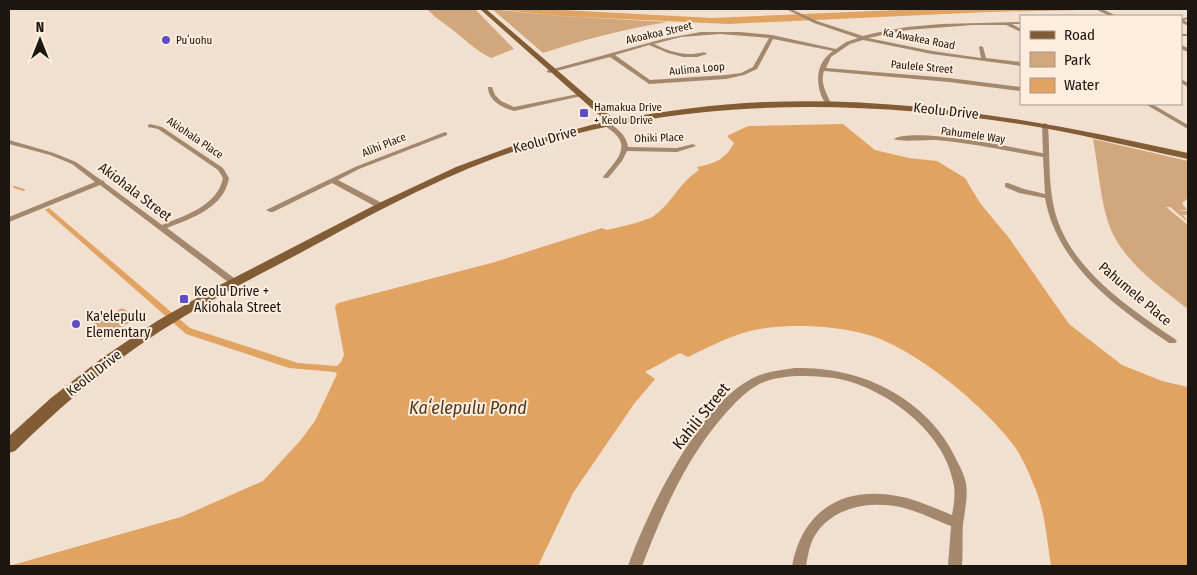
<svg xmlns="http://www.w3.org/2000/svg" width="1197" height="575" viewBox="0 0 1197 575" font-family="'Fira Sans Condensed',sans-serif">
  <style>
    .green { fill: #d2a77c }
    .water { fill: #e1a362 }
    .lines { fill: none; stroke-linecap: round; stroke-linejoin: round }
    .stream { stroke: #e1a362; stroke-width: 2 }
    .minor { fill: #a3886e; fill-rule: evenodd }
    .tertiary { fill: #a3886e; fill-rule: evenodd }
    .secondary { fill: #825c34; fill-rule: evenodd }
    .poi-dot { fill: #5d4ec6; stroke: #feeddd; stroke-width: 2 }
    .labels { text-anchor: middle; dominant-baseline: central; stroke-width: 4; stroke-linejoin: round; paint-order: stroke }
    .far-street-label { font-size: 11px; fill: #1b1610; stroke: #feeddd }
    .far-poi-label { font-size: 11px; fill: #1b1610; stroke: #feeddd; text-anchor: start }
    .street-label { font-size: 14px; fill: #1b1610; stroke: #feeddd }
    .poi-label { font-size: 14px; fill: #1b1610; stroke: #feeddd; text-anchor: start }
    .near-street-label { font-size: 16px; fill: #1b1610; stroke: #feeddd }
    .near-water-label { font-size: 18px; font-style: italic; fill: #50361a; stroke: #feeddd }
  </style>
  <rect width="100%" height="100%" fill="#f1e0d0"/>
  <g class="green">
    <path d="M424 9H475L514 49 491 58C474 50 464 38 449 27 441 21 434 17 427 9Z"/>
    <path d="M492 9 559 16 668 22C625 29 585 39 543 53Z"/>
    <path d="M1093 139 1188 161V198L1182 203 1187 210 1177 211H1188V215H1183L1188 222 1170 207H1166L1188 225V309C1159 287 1120 259 1108 222 1100 197 1098 165 1093 139Z"/>
    <path d="M122 308 138 317 101 340 85 329Z"/>
  </g>
  <g class="water">
    <path d="M497 9H544L712 18 921 9H1125L988 12 728 24 559 16Z"/>
    <path d="M843 124 875 150 909 158 937 161 965 178 980 203 1009 238 1069 324 1122 365 1162 381 1188 387V566H1051C1047 540 1045 512 1035 488 1030 475 1023 459 1015 447 986 407 913 346 865 334 834 326 798 324 766 328 739 331 713 345 688 357L680 353 645 372 655 379 634 404 573 493 538 566H9L181 517 263 481 300 441 315 421 337 374 335 372 289 368 186 334 45 210 49 208 190 328 298 363 337 366 341 362 344 355 335 307 338 303 495 262 602 228 607 230C615 228 649 221 655 215 672 203 678 184 699 170L697 167C714 164 726 159 734 143L727 136 748 126Z"/>
  </g>
  <g class="lines">
    <path class="stream" d="M14 187 24 190"/>
    <g class="minor">
      <path d="M786 9H791L817 21 863 36 875 33 907 27 941 24 1021 22V24H1012L1021 29V32L1006 25H973L907 30 868 38 932 51 981 58 979 47 981 46 983 47 986 58 1021 62V66L932 54 863 40 850 44 831 57 826 68 949 78 1021 87V91L949 82 824 71C820 82 826 93 831 103L828 105C824 102 823 99 821 95 815 78 818 61 833 51L773 39 757 69 744 75 726 79 649 84 610 57 549 73 546 71 663 39 701 32H740L772 35 836 49 846 42 858 38 814 23ZM720 34 769 38 753 67 741 73 726 75 650 80 615 55 649 45 668 53 683 57H697L707 54 704 52C686 57 670 52 654 44L681 37Z"/>
      <path d="M1188 17V19L1184 20 1188 23V26L1181 22V19Z"/>
      <rect x="1181" y="34" width="7" height="2"/>
      <path d="M1181 79 1188 83V87L1181 83Z"/>
      <path d="M488 87H492L495 95 501 101 514 107 583 93 586 95 514 111C502 108 488 100 488 87Z"/>
      <path d="M1145 104H1152L1188 125V129Z"/>
      <path d="M605 121C615 126 627 135 628 147L677 148 693 144 696 146 677 152 627 151 622 161 608 178H604L603 177C611 166 630 150 617 136 613 131 607 128 602 123Z"/>
      <path d="M1045 123 1048 125C1050 153 1048 180 1054 208 1068 268 1128 307 1175 339L1177 341 1175 343H1169C1116 307 1057 265 1045 198L1019 193 1005 187V183H1008L1024 189 1045 194 1043 157C1007 151 972 143 936 140 926 140 899 142 894 139 914 127 1016 148 1043 153L1042 125Z"/>
      <path d="M150 124 162 127 223 168 229 178C224 208 192 218 167 228L238 281 239 283 238 285H232L100 185 9 222V217L95 182 72 164 50 155 9 144V140L54 153 76 162 101 180 104 181 105 183 162 225C186 215 217 206 223 178L218 170 158 129 148 127V125Z"/>
      <path d="M445 132 447 133V135L359 169 338 180 384 204V208H378L332 183 273 212H270L266 210 355 167Z"/>
      <path d="M795 368C812 368 828 369 844 373 893 384 937 416 957 461 961 468 964 475 966 483 968 497 965 510 963 524 962 538 963 552 962 566H948L951 526C935 520 920 512 904 508 871 500 832 506 814 537 809 546 808 556 806 566H792C802 511 842 486 897 496 916 499 934 508 952 515 954 504 956 493 953 481 943 432 890 392 844 380 831 377 817 376 803 376 787 376 769 378 756 386 744 393 734 404 725 414 686 458 663 512 642 566H628C647 512 698 407 751 379 764 372 780 370 795 368Z"/>
    </g>
    <g class="tertiary">
      <path d="M1095 9H1102L1117 16H1110Z"/>
      <path d="M1181 45 1188 48V52L1181 49Z"/>
    </g>
    <path class="secondary" d="M480 9H486L615 120C664 111 714 104 765 102 908 96 1049 122 1188 153V159C1132 147 1076 133 1020 124 851 98 678 98 515 151 441 176 370 215 302 252 249 280 196 307 147 340 99 373 56 411 15 451L9 453V436L51 398 102 358 157 321 218 286 377 204 456 167 510 147 606 121Z"/>
  </g>
  <g class="poi-dot">
    <circle cx="166" cy="40" r="5"/>
    <rect x="579" y="108" width="10" height="10" rx="2.5"/>
    <rect x="179" y="294" width="10" height="10" rx="2.5"/>
    <circle cx="76" cy="324" r="5"/>
  </g>
  <g class="labels">
    <g class="far-street-label">
      <text transform="translate(659 33) rotate(-13)">Akoakoa Street</text>
      <text transform="translate(919 39) rotate(11)">Ka Awakea Road</text>
      <text transform="translate(922 67) rotate(5)">Paulele Street</text>
      <text transform="translate(697 69) rotate(-5)">Aulima Loop</text>
      <text transform="translate(973 135) rotate(8)">Pahumele Way</text>
      <text transform="translate(195 138) rotate(34)">Akiohala Place</text>
      <text transform="translate(659 138) rotate(-2)">Ohiki Place</text>
      <text transform="translate(384 145) rotate(-22)">Alihi Place</text>
    </g>
    <g class="far-poi-label">
      <text x="176" y="40">Puʻuohu</text>
      <text x="594" y="107">Hamakua Drive<tspan x="594" dy="13">+ Keolu Drive</tspan></text>
    </g>
    <g class="street-label">
      <text transform="translate(946 111) rotate(6)">Keolu Drive</text>
      <text transform="translate(545 140) rotate(-16)">Keolu Drive</text>
      <text transform="translate(135 192) rotate(37)">Akiohala Street</text>
      <text transform="translate(1135 294) rotate(40)">Pahumele Place</text>
      <text transform="translate(94 373) rotate(-38)">Keolu Drive</text>
    </g>
    <g class="poi-label">
      <text x="194" y="291">Keolu Drive +<tspan x="194" dy="16">Akiohala Street</tspan></text>
      <text x="86" y="316">Ka'elepulu<tspan x="86" dy="16">Elementary</tspan></text>
    </g>
    <g class="near-street-label">
      <text transform="translate(701 416) rotate(-51)">Kahili Street</text>
    </g>
    <g class="near-water-label">
      <text x="468" y="408">Kaʻelepulu Pond</text>
    </g>
  </g>
  <rect width="1197" height="575" fill="none" stroke="#1b1610" stroke-width="20"/>
  <rect x="1020" y="15" width="162" height="90" fill="#feeddd" stroke="#a3978b"/>
  <rect x="1030" y="31" width="25" height="8" fill="#825c34" stroke="#a3978b"/>
  <text x="1064" y="40" font-size="15" fill="#1b1610">Road</text>
  <rect x="1030" y="52" width="25" height="15" fill="#d2a77c" stroke="#a3978b"/>
  <text x="1064" y="65" font-size="15" fill="#1b1610">Park</text>
  <rect x="1030" y="78" width="25" height="15" fill="#e1a362" stroke="#a3978b"/>
  <text x="1064" y="90" font-size="15" fill="#1b1610">Water</text>
  <g transform="translate(40 40)" stroke="#feeddd" stroke-width="4" paint-order="stroke">
  <path d="M0-4L9 19L0 12L-9 19Z" fill="#1b1610"/>
  <text y="-8" font-size="14" font-weight="bold" text-anchor="middle" fill="#1b1610">N</text>
  </g>
</svg>
